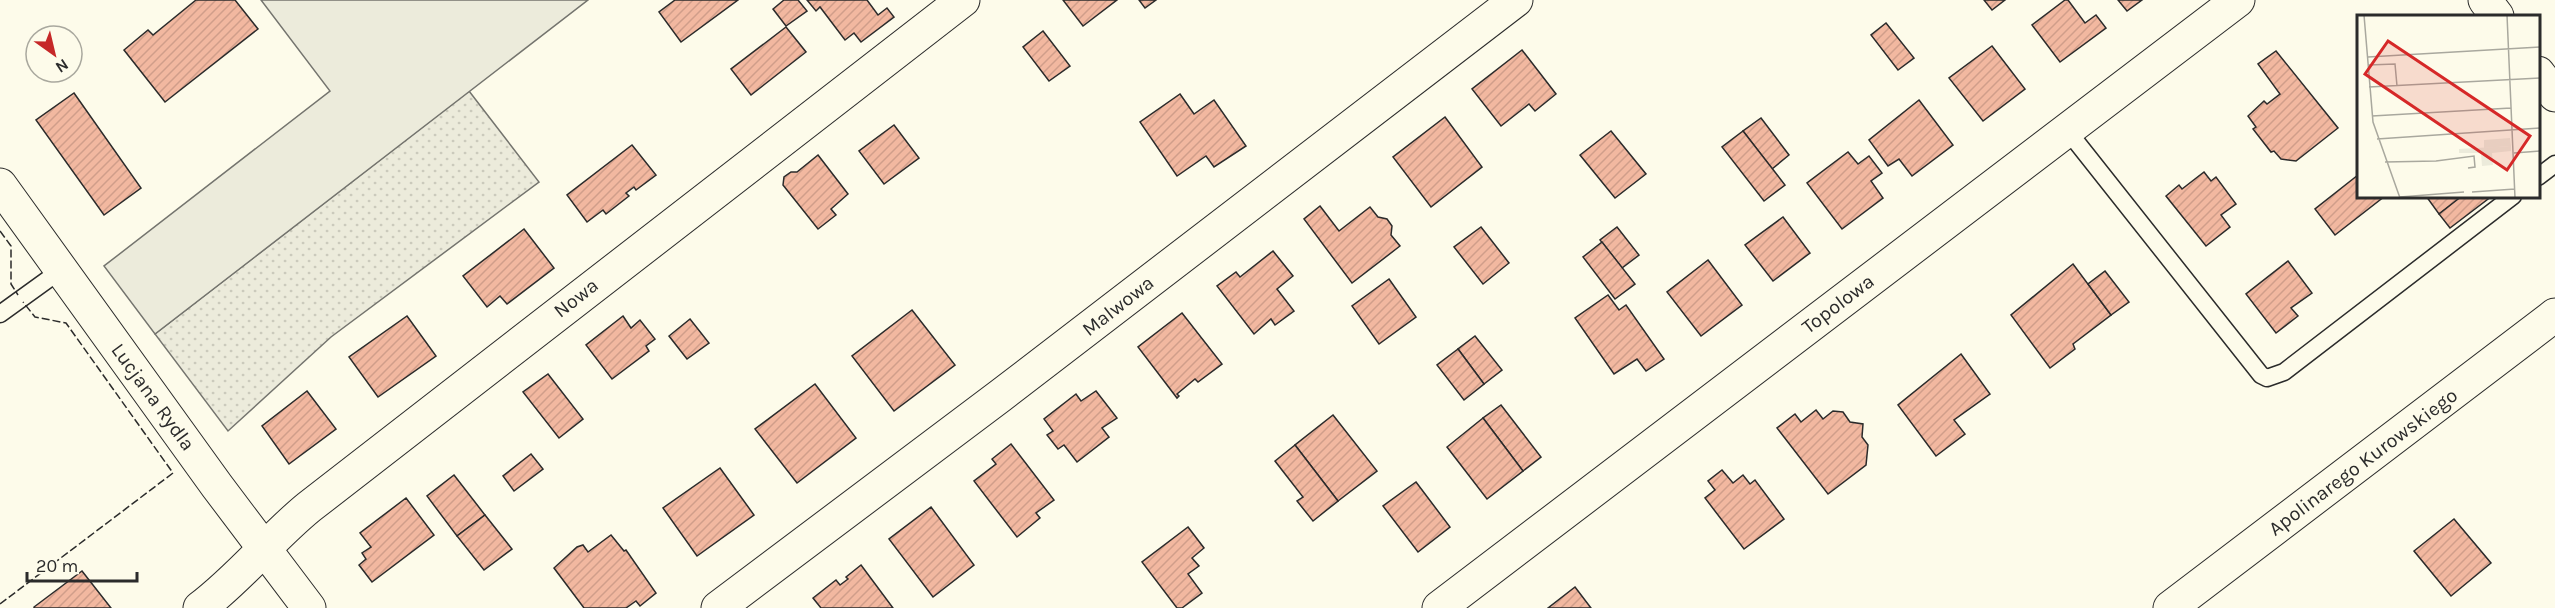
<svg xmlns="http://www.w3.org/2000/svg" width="2555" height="608" viewBox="0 0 2555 608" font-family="Karla,sans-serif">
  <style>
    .grass { fill: url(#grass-dots); stroke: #74746e; stroke-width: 1.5 }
    .green { fill: #ecebdb; stroke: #74746e; stroke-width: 1.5 }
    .building { fill: url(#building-hatch); stroke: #2b2b2b; stroke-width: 1.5 }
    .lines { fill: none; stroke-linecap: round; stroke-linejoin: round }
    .service-casing { stroke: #2b2b2b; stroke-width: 19 }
    .minor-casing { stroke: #2b2b2b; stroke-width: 35 }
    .tertiary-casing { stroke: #2b2b2b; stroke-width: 35 }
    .service { stroke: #fdfbea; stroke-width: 16 }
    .minor { stroke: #fdfbea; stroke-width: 33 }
    .tertiary { stroke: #fdfbea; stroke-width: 33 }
    .fence { stroke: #2b2b2b; stroke-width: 1.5; stroke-dasharray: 8 3; stroke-linecap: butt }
    .labels { text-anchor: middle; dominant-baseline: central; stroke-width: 4.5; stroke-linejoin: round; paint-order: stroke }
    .street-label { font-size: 20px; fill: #2b2b2b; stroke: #fdfbea }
    .inset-road { fill: none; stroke: #a9a89e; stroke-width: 1.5 }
    .view { fill: #d62828; fill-opacity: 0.15; stroke: #d62828; stroke-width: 3 }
    .inset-edge { fill: none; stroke: #2b2b2b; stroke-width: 3 }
  </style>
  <defs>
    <pattern id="grass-dots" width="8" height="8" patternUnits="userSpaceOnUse" patternTransform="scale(1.5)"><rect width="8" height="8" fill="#ecebdb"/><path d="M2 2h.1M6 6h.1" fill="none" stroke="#cbcabc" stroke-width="1.8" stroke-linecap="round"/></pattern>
    <pattern id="building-hatch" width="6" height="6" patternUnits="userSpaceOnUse" patternTransform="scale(1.5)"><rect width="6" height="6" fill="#f2b8a0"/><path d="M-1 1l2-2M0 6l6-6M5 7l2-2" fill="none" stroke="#d09e8a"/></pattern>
  </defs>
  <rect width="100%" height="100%" fill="#fdfbea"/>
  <path class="grass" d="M469 91 539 182 331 337 228 431 155 334Z"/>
  <path class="green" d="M261 0H588L155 334 104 266 330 91Z"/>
  <g class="building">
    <path d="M235 0 258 29 165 102 124 50 148 30 153 35 196 0Z"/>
    <path d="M675 0H738L681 42 659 12Z"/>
    <path d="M784 0H798L807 11 786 26 773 9Z"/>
    <path d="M807 0H867L878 15 887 8 894 17 861 42 854 33 845 40 820 7 816 11Z"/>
    <path d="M1063 0H1117L1083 26Z"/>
    <path d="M1139 0H1156L1145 8Z"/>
    <path d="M1984 0H2005L1992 10Z"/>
    <path d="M2065 0H2068L2085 23 2096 15 2106 28 2060 62 2032 25Z"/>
    <path d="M2118 0H2142L2127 11Z"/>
    <path d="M1886 23 1914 58 1898 70 1871 35Z"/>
    <path d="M786 27 806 52 751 95 731 69Z"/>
    <path d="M1043 31 1070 66 1049 81 1023 47Z"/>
    <path d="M1992 46 2025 89 1983 121 1949 78Z"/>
    <path d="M1522 50 1556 94 1535 111 1529 104 1501 126 1472 89Z"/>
    <path d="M2276 51 2338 128 2296 161 2281 159 2274 151 2271 152 2253 129 2256 127 2248 116 2264 101 2267 104 2280 94 2258 64Z"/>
    <path d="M74 93 141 188 104 215 36 120Z"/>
    <path d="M1180 94 1194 114 1214 100 1246 146 1214 167 1206 156 1177 176 1140 122Z"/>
    <path d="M1919 100 1953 145 1912 176 1899 159 1888 166 1869 140Z"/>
    <path d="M1445 117 1482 167 1431 207 1393 157Z"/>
    <path d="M1761 118 1789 155 1772 169 1743 131Z"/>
    <path d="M894 125 919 158 884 184 859 151Z"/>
    <path d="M1611 131 1646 174 1615 198 1580 155Z"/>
    <path d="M1743 131 1785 185 1764 201 1722 147Z"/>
    <path d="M632 145 656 175 636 190 634 187 626 193 629 196 606 214 603 210 587 222 567 195Z"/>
    <path d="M1848 152 1858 164 1869 156 1882 173 1871 181 1883 198 1842 229 1807 183Z"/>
    <path d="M818 155 848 194 831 209 836 215 818 229 783 185 784 177 791 172H797Z"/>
    <path d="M2204 172 2211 181 2216 177 2236 204 2221 215 2230 227 2206 246 2166 196 2179 185 2182 189Z"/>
    <path d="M2358 175V196H2385L2335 235 2315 209Z"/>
    <path d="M2426 196H2460L2461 198 2439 214Z"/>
    <path d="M2462 196H2492L2450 228 2439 214Z"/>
    <path d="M1320 206 1339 231 1370 207 1378 217 1387 219 1392 226 1391 235 1400 246 1352 283 1304 219Z"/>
    <path d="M1783 217 1810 253 1773 281 1745 245Z"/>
    <path d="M1481 227 1509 263 1483 284 1454 247Z"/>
    <path d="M1617 227 1639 255 1622 268 1600 240Z"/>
    <path d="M524 229 554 268 507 304 500 296 487 307 463 276Z"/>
    <path d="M1602 242 1635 284 1615 299 1583 257Z"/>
    <path d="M1273 251 1293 276 1277 289 1294 311 1275 325 1271 319 1254 334 1217 286 1236 272 1240 277Z"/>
    <path d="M1708 260 1742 305 1701 336 1667 292Z"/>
    <path d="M2288 261 2312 293 2291 308 2298 316 2276 333 2246 294Z"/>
    <path d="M2073 264 2111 315 2073 344 2075 349 2050 368 2011 315Z"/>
    <path d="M2105 271 2129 302 2111 315 2088 284Z"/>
    <path d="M1389 279 1416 317 1379 344 1352 306Z"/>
    <path d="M1608 295 1619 310 1626 305 1664 359 1646 371 1637 359 1614 374 1575 318Z"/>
    <path d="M912 310 955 365 894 411 852 356Z"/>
    <path d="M1182 313 1222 364 1198 382 1195 379 1177 394 1179 396 1177 398 1138 347Z"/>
    <path d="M407 316 436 356 378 397 349 357Z"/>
    <path d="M623 316 631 328 640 320 655 339 646 346 649 351 612 379 586 345Z"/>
    <path d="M690 319 709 343 687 359 669 336Z"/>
    <path d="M1475 336 1502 370 1484 384 1458 349Z"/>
    <path d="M1458 349 1484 384 1464 400 1437 365Z"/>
    <path d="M1961 354 1990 394 1954 420 1965 434 1936 456 1898 405Z"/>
    <path d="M548 374 583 419 559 438 523 392Z"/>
    <path d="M815 384 856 438 797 483 755 429Z"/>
    <path d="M307 391 336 429 289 464 262 426Z"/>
    <path d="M1096 391 1117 418 1102 428 1109 437 1077 462 1064 445 1058 449 1047 435 1053 431 1044 419 1076 394 1081 401Z"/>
    <path d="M1501 405 1541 457 1523 471 1483 418Z"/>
    <path d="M1816 410 1823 419 1833 411 1843 412 1850 422 1863 424 1862 437 1868 445 1866 465 1828 494 1777 428 1795 414 1801 422Z"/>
    <path d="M1333 415 1377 471 1338 501 1295 445Z"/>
    <path d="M1483 418 1523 471 1487 499 1447 447Z"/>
    <path d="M1011 444 1054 500 1036 513 1040 518 1017 537 974 481 996 464 992 459Z"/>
    <path d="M1295 445 1338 501 1313 521 1297 501 1303 497 1275 461Z"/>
    <path d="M531 454 543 469 514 491 503 476Z"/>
    <path d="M720 468 754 515 697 556 663 508Z"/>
    <path d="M1722 470 1733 483 1743 475 1750 484 1755 480 1784 519 1744 549 1705 498 1715 490 1708 481Z"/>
    <path d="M454 475 485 515 457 536 427 496Z"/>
    <path d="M1416 482 1450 527 1418 552 1383 506Z"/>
    <path d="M406 498 434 535 372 582 359 565 366 559 362 553 371 547 360 533Z"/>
    <path d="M931 507 974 565 933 597 889 539Z"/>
    <path d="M485 515 512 549 484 570 457 536Z"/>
    <path d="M2454 519 2491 563 2451 596 2414 551Z"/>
    <path d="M1188 527 1204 548 1192 558 1199 566 1188 574 1202 593 1182 608H1177L1142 562Z"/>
    <path d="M611 535 624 551 626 550 656 593 640 606 636 601 626 608H584L554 568 577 547 583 545 588 552Z"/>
    <path d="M861 565 893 608H821L813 598 836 580 840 585 848 579 846 577Z"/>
    <path d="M82 571 111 608H34V607Z"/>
    <path d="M1575 587 1591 608H1548Z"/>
  </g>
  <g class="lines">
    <g class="service-casing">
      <g id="service">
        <path d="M2067 130 2261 375 2267 378 2284 372 2513 196"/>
        <path d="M2538 177 2555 164"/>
        <path d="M0 314 61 270"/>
      </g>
    </g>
    <g class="minor-casing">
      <g id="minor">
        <path d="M0 185 217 486 309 608"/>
        <path d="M200 608C240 578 271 538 309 507L963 0"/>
        <path d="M718 608 1000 396 1516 0"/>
        <path d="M1439 608 2238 0"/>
        <path d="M2170 608 2555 315"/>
      </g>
    </g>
    <g class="tertiary-casing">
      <g id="tertiary">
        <path d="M2485 0 2497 16"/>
        <path d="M2538 73 2555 95"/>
      </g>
    </g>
    <use href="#service" class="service"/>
    <use href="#minor" class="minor"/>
    <use href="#tertiary" class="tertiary"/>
    <g class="fence">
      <path d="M0 231 11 246V284L18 295"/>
      <path d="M0 604 173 473 66 323 35 317 23 302"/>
    </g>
  </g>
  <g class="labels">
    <g class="street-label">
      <text transform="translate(576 298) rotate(-38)">Nowa</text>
      <text transform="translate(1838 304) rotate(-37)">Topolowa</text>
      <text transform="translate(1118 306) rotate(-38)">Malwowa</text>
      <text transform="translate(153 397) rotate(54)">Lucjana Rydla</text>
      <text transform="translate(2363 462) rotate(-37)">Apolinarego Kurowskiego</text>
    </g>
  </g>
  <g transform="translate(2357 15)">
    <rect width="183" height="183" fill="#fdfbea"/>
    <path d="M153 123 154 131 127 133V125Z" fill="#ecebdb"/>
    <path d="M154 131V136L135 138 136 150 125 151 124 138H102V134Z" fill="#ecebdb"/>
    <path class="inset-road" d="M7 0 16 107 43 183M150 0 158 183M11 42 183 32M11 50 38 49 40 71M12 72 183 63M15 101 154 93M20 124 183 113M157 138 183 136M28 147 79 146 117 141 118 152 111 153M115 177 158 174M43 182 107 177"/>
    <path class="view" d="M31 26 173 121 150 155 8 59Z"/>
    <rect width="183" height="183" class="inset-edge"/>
  </g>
  <g transform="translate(54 54) rotate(146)"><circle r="28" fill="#fdfbea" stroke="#a9a89e" stroke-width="1.5"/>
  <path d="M0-4.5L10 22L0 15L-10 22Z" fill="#c62828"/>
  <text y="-9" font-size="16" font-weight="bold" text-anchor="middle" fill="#2b2b2b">N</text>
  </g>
  <path d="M27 572v9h110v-9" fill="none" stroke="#2b2b2b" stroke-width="3"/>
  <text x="36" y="572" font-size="18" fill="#2b2b2b" stroke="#fdfbea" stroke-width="4.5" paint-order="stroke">20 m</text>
</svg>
